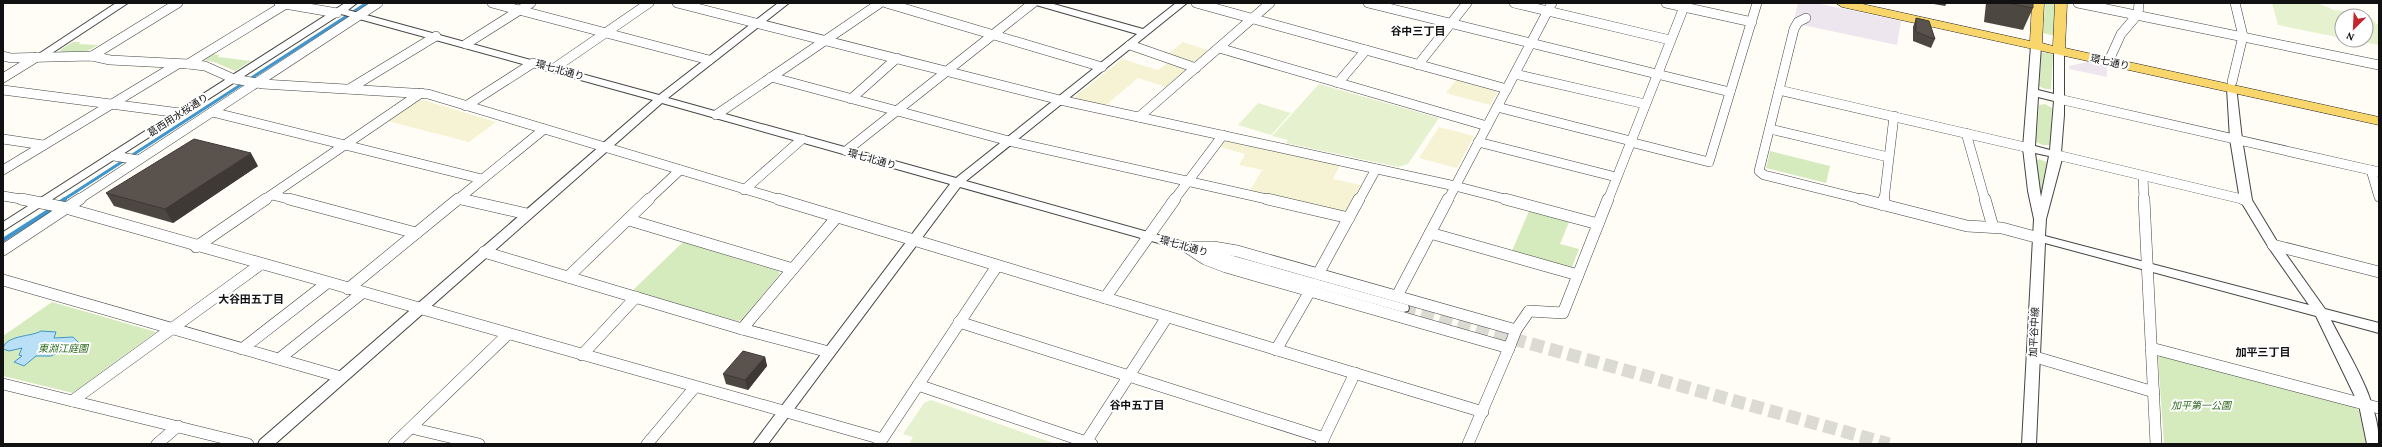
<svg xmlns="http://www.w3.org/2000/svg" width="2382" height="447" viewBox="0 0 2382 447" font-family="'Crimson Pro','Noto Sans JP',serif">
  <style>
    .industrial { fill: #eee6ef }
    .farmland { fill: #f6f3d4 }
    .green { fill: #d5ebbd }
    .pitch { fill: #e6f2cf }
    .water { fill: #b9e0f7; stroke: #3f96cf }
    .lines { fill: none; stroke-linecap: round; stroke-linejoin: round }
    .stream-far1 { stroke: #3f96cf; stroke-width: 3 }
    .stream { stroke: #3f96cf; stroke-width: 4 }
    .tertiary-tunnel { stroke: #dbdad3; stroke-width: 13; stroke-dasharray: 13 6; stroke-linecap: butt }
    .minor-far1-casing { stroke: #444; stroke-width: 10 }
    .minor-casing { stroke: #444; stroke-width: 12 }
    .tertiary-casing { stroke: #444; stroke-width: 2 }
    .primary-casing { stroke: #222; stroke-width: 1 }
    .minor-far1 { stroke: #fff; stroke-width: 9 }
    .minor { stroke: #fff; stroke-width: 11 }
    .tertiary { fill: #fff; fill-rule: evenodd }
    .primary { fill: #f9d66b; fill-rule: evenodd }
    .wall { fill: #4d4742 }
    .shaded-wall { fill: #3f3936 }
    .building { fill: #5a524d; stroke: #3f3936 }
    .labels { text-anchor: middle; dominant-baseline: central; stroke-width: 4; stroke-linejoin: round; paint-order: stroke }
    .street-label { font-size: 10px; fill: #111; stroke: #fff }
    .park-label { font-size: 10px; font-style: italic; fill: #2f6b1f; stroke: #fff }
    .neighbourhood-label { font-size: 11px; font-weight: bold; fill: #111; stroke: #fff }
  </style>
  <rect width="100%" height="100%" fill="#fffdf5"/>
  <g class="industrial">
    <path d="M1798 3H1816L1901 21 1897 45 1793 23Z"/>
    <path d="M2087 62 2107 66V77L2069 69V66Z"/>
  </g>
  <g class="farmland">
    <path d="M1183 42 1210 51 1196 62 1168 54Z"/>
    <path d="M1122 59 1158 70 1168 63 1186 68V71L1167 87 1138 78 1105 106 1077 100 1075 97Z"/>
    <path d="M1456 80 1496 91 1497 93 1490 105 1446 93Z"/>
    <path d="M420 99 496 122 469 142 387 121Z"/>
    <path d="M1439 127 1474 136 1457 168 1419 158Z"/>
    <path d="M1225 141 1340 165 1333 179 1361 185 1346 212 1249 192 1262 170 1239 165 1245 154 1220 147Z"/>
  </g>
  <g class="green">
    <path d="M2051 3 2056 6 2055 36 2043 33 2045 4Z"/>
    <path d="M73 42H80L79 44 98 45 86 52H61L60 50Z"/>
    <path d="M2047 52 2053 55 2051 89H2045L2039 86 2041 53Z"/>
    <path d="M213 54 219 55 218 57 251 61 235 71 214 62 204 60V58Z"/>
    <path d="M2045 104 2052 108 2050 145H2043L2036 142 2039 105Z"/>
    <path d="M1770 151 1830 166 1826 183 1766 168Z"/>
    <path d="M2039 159 2049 163 2041 199 2036 173 2037 160Z"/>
    <path d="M1529 211 1569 222 1560 244 1579 249 1572 267 1569 268 1512 251Z"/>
    <path d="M683 242 778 271 780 274 742 320 737 321 632 291Z"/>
    <path d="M52 302 156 332 73 393 3 376V336Z"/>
    <path d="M2163 355 2353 405 2359 411 2366 444H2164L2158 357Z"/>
  </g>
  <g class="pitch">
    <path d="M2272 3C2290 3 2320 0 2333 10L2366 13 2379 26V45L2352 40H2366V16H2342V38L2278 25Z"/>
    <path d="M1319 84 1439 118 1408 164 1398 167 1286 143 1288 140 1272 136Z"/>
    <path d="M1258 103 1291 113 1271 135 1238 125Z"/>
    <path d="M931 400 1056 444H909L913 437 903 434 924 403Z"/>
  </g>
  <path class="water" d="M41 331 56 332 54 338 73 337 79 343 51 356H36L24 366 14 362 22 356 19 355 22 348 9 351 3 349C5 335 31 337 41 331Z"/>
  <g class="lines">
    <path class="stream-far1" d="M63 200 367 3"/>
    <g class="stream">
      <path d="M59 203 65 199"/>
      <path d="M3 240 53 208"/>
    </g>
    <path class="tertiary-tunnel" d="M1403 308 1889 444"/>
    <g class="minor-far1-casing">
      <g id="minor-far1">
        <path d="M279 3 337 13"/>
        <path d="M492 3 709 60"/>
        <path d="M677 3 1060 100 1455 186 1509 200"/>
        <path d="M886 3 1102 67"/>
        <path d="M1196 3 1507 89"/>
        <path d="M1368 3 1730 92"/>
        <path d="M1514 3 1670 40"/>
        <path d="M1666 3 1752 22"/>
        <path d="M2078 3 2379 65"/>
        <path d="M1806 18 1798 22 1794 29 1759 171 1764 175 1865 200"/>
        <path d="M466 44 531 3"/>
        <path d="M1130 45 1196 68"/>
        <path d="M1219 48 1487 126"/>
        <path d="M3 56 11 58 92 56 110 60 188 64 205 66 234 79 263 84 428 94 781 200"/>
        <path d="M92 56 178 3"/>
        <path d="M2111 56 2121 34 2138 14 2139 3"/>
        <path d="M188 64 286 4"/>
        <path d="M1418 65 1467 3"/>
        <path d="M553 69 649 3"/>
        <path d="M1515 74 1645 104"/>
        <path d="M771 77 1009 141 1271 200"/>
        <path d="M3 78 37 57"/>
        <path d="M2232 82 2243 36 2235 3"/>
        <path d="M1338 83 1366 50"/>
        <path d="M349 89 436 36"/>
        <path d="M3 90 180 113"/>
        <path d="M1779 90 2029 148"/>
        <path d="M851 99 897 58"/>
        <path d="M2059 99 2379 172"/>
        <path d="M466 106 533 63"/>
        <path d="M1497 107 1631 141"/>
        <path d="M212 112 482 179"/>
        <path d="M716 115 880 3"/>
        <path d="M1139 117 1270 3"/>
        <path d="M1770 129 1888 157"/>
        <path d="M1966 133 1985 200"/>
        <path d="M3 139 43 145"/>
        <path d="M1478 142 1616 177"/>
        <path d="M1630 142 1709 162 1757 3"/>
        <path d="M846 151 1033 3"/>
        <path d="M2057 155 2246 200"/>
        <path d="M114 156 138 160"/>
        <path d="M3 170 178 64"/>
        <path d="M2371 170 2379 197"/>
        <path d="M2143 176 2144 200"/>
        <path d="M744 190 802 139"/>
        <path d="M272 195 292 200"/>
        <path d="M3 196 27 200"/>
        <path d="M459 199 465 200"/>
        <path d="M78 200 378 3"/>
        <path d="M264 200 421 93"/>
        <path d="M457 200 543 130"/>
        <path d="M648 200 680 170"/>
        <path d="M1174 200 1223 135"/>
        <path d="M1359 200 1376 169"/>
        <path d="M1448 200 1552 3"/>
        <path d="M1608 200 1684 7"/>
        <path d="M1884 200 1894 116"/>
      </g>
    </g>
    <g class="minor-casing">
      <g id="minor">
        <path d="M21 199 62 207 882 439"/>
        <path d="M289 199 416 233"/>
        <path d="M461 199 527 214"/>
        <path d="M778 199 1483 412"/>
        <path d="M1267 199 1349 218"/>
        <path d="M1505 199 1598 224"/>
        <path d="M1861 199 1967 226 2002 228 2039 238"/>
        <path d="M1985 199 1993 227"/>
        <path d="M2144 199 2156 444"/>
        <path d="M2243 199 2246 200"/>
        <path d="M1883 205 1884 199"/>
        <path d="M629 220 793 269"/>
        <path d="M1430 233 1578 275"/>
        <path d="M2273 245 2379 272"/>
        <path d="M196 247 266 199"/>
        <path d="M1187 247H1213L1237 251 1516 330 1509 348 1226 267 1205 259Z"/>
        <path d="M3 250 80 199"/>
        <path d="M484 252 742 329 829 352"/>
        <path d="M1318 274 1359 199"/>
        <path d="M568 277 649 199"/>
        <path d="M3 280 341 377"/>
        <path d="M348 289 458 199"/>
        <path d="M1397 296 1448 199"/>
        <path d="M1105 298 1175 199"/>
        <path d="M959 322 1324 438"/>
        <path d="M742 329 836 218"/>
        <path d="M1516 330 1529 311 1563 313 1608 199"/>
        <path d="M2151 348 2379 408"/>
        <path d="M242 349 327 283"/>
        <path d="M1276 350 1310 291"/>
        <path d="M582 355 636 297"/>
        <path d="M2032 356 2154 392"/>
        <path d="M279 359 362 293"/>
        <path d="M3 384 248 444"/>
        <path d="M918 385 1092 444"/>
        <path d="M72 401 261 264"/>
        <path d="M411 428 479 444"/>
        <path d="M1086 442 1167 317"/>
        <path d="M157 444 178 426"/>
        <path d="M394 444 508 334"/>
        <path d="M647 444 695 387"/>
        <path d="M879 444 997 266"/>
        <path d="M1321 444 1355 373"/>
        <path d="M1468 444 1509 348"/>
      </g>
    </g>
    <g class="tertiary-casing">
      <g id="tertiary">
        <path d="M116 3H128L43 59 39 60 34 57Z"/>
        <path d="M345 3H357L348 10 659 95 778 3H789L668 98 956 178 1137 34 1036 5 1034 3H1050L1143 29 1176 3H1187L966 181 1408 305 1409 308 1408 311 1403 312 960 187 768 444H753L950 184 662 103 275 444H258L260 440 653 100 341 14 3 231V222Z"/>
        <path d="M2036 43 2041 46 2038 90 2054 94V51L2059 48 2064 51V115L2061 153 2063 155 2046 219 2045 236 2309 305 2269 248 2240 200 2230 139 2227 88 2232 85 2236 86 2242 139 2252 200 2278 243 2325 309 2379 323V333L2331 320C2350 358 2379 400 2379 444H2367L2359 405 2316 316 2045 243 2036 444H2022L2034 219 2028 191 2023 148 2031 46ZM2038 97 2054 101 2050 150 2035 146ZM2035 153 2049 156 2041 197 2040 191Z"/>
      </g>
    </g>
    <g class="primary-casing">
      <path id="primary" d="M1836 3H1858L2030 41 2032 3H2044L2042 43 2053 46 2055 3H2067L2065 48 2379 117V125L1842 7Z"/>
    </g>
    <use href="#minor-far1" class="minor-far1"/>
    <use href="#minor" class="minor"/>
    <use href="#tertiary" class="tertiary"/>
    <use href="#primary" class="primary"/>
  </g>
  <g class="wall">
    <path d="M1928 3H1947L1945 6Z"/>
    <path d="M1986 3H2033V8L2023 30 1984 22Z"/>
    <path d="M1916 18 1935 39 1931 48 1913 41V27Z"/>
    <path d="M258 166 173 223 114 206 106 193Z"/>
    <path d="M765 357 767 366 748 390 726 384 723 374Z"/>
  </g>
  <g class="shaded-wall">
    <path d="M251 153 258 166 173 223 165 209Z"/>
    <path d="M765 357 767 366 748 390 745 380Z"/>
  </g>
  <g class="building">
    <path d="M2008 3H2033V8Z"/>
    <path d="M1916 18 1929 21 1935 39 1916 32Z"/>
    <path d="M194 139 251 153 165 209 106 193Z"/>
    <path d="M743 351 765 357 745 380 723 374Z"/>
  </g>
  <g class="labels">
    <g class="street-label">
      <text transform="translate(2110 62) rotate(12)">環七通り</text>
      <text transform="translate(560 70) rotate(16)">環七北通り</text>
      <text transform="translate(178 115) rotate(-33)">葛西用水桜通り</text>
      <text transform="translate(872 159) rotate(16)">環七北通り</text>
      <text transform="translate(1184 246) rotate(16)">環七北通り</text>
      <text transform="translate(2034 332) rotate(-87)">加平谷中線</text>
    </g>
    <g class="park-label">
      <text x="63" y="348">東淵江庭園</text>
      <text x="2201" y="405">加平第一公園</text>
    </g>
    <g class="neighbourhood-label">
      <text x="1418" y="31">谷中三丁目</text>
      <text x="251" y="299">大谷田五丁目</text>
      <text x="2263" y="352">加平三丁目</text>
      <text x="1137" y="405">谷中五丁目</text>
    </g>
  </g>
  <rect width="2382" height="447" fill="none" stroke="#111111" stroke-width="8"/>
  <g transform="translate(2354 28) rotate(204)"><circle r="19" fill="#ffffff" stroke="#a0a0a0"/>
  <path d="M0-3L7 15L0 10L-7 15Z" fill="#c4262e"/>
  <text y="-6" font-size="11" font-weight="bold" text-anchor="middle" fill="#111111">N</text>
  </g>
</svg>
